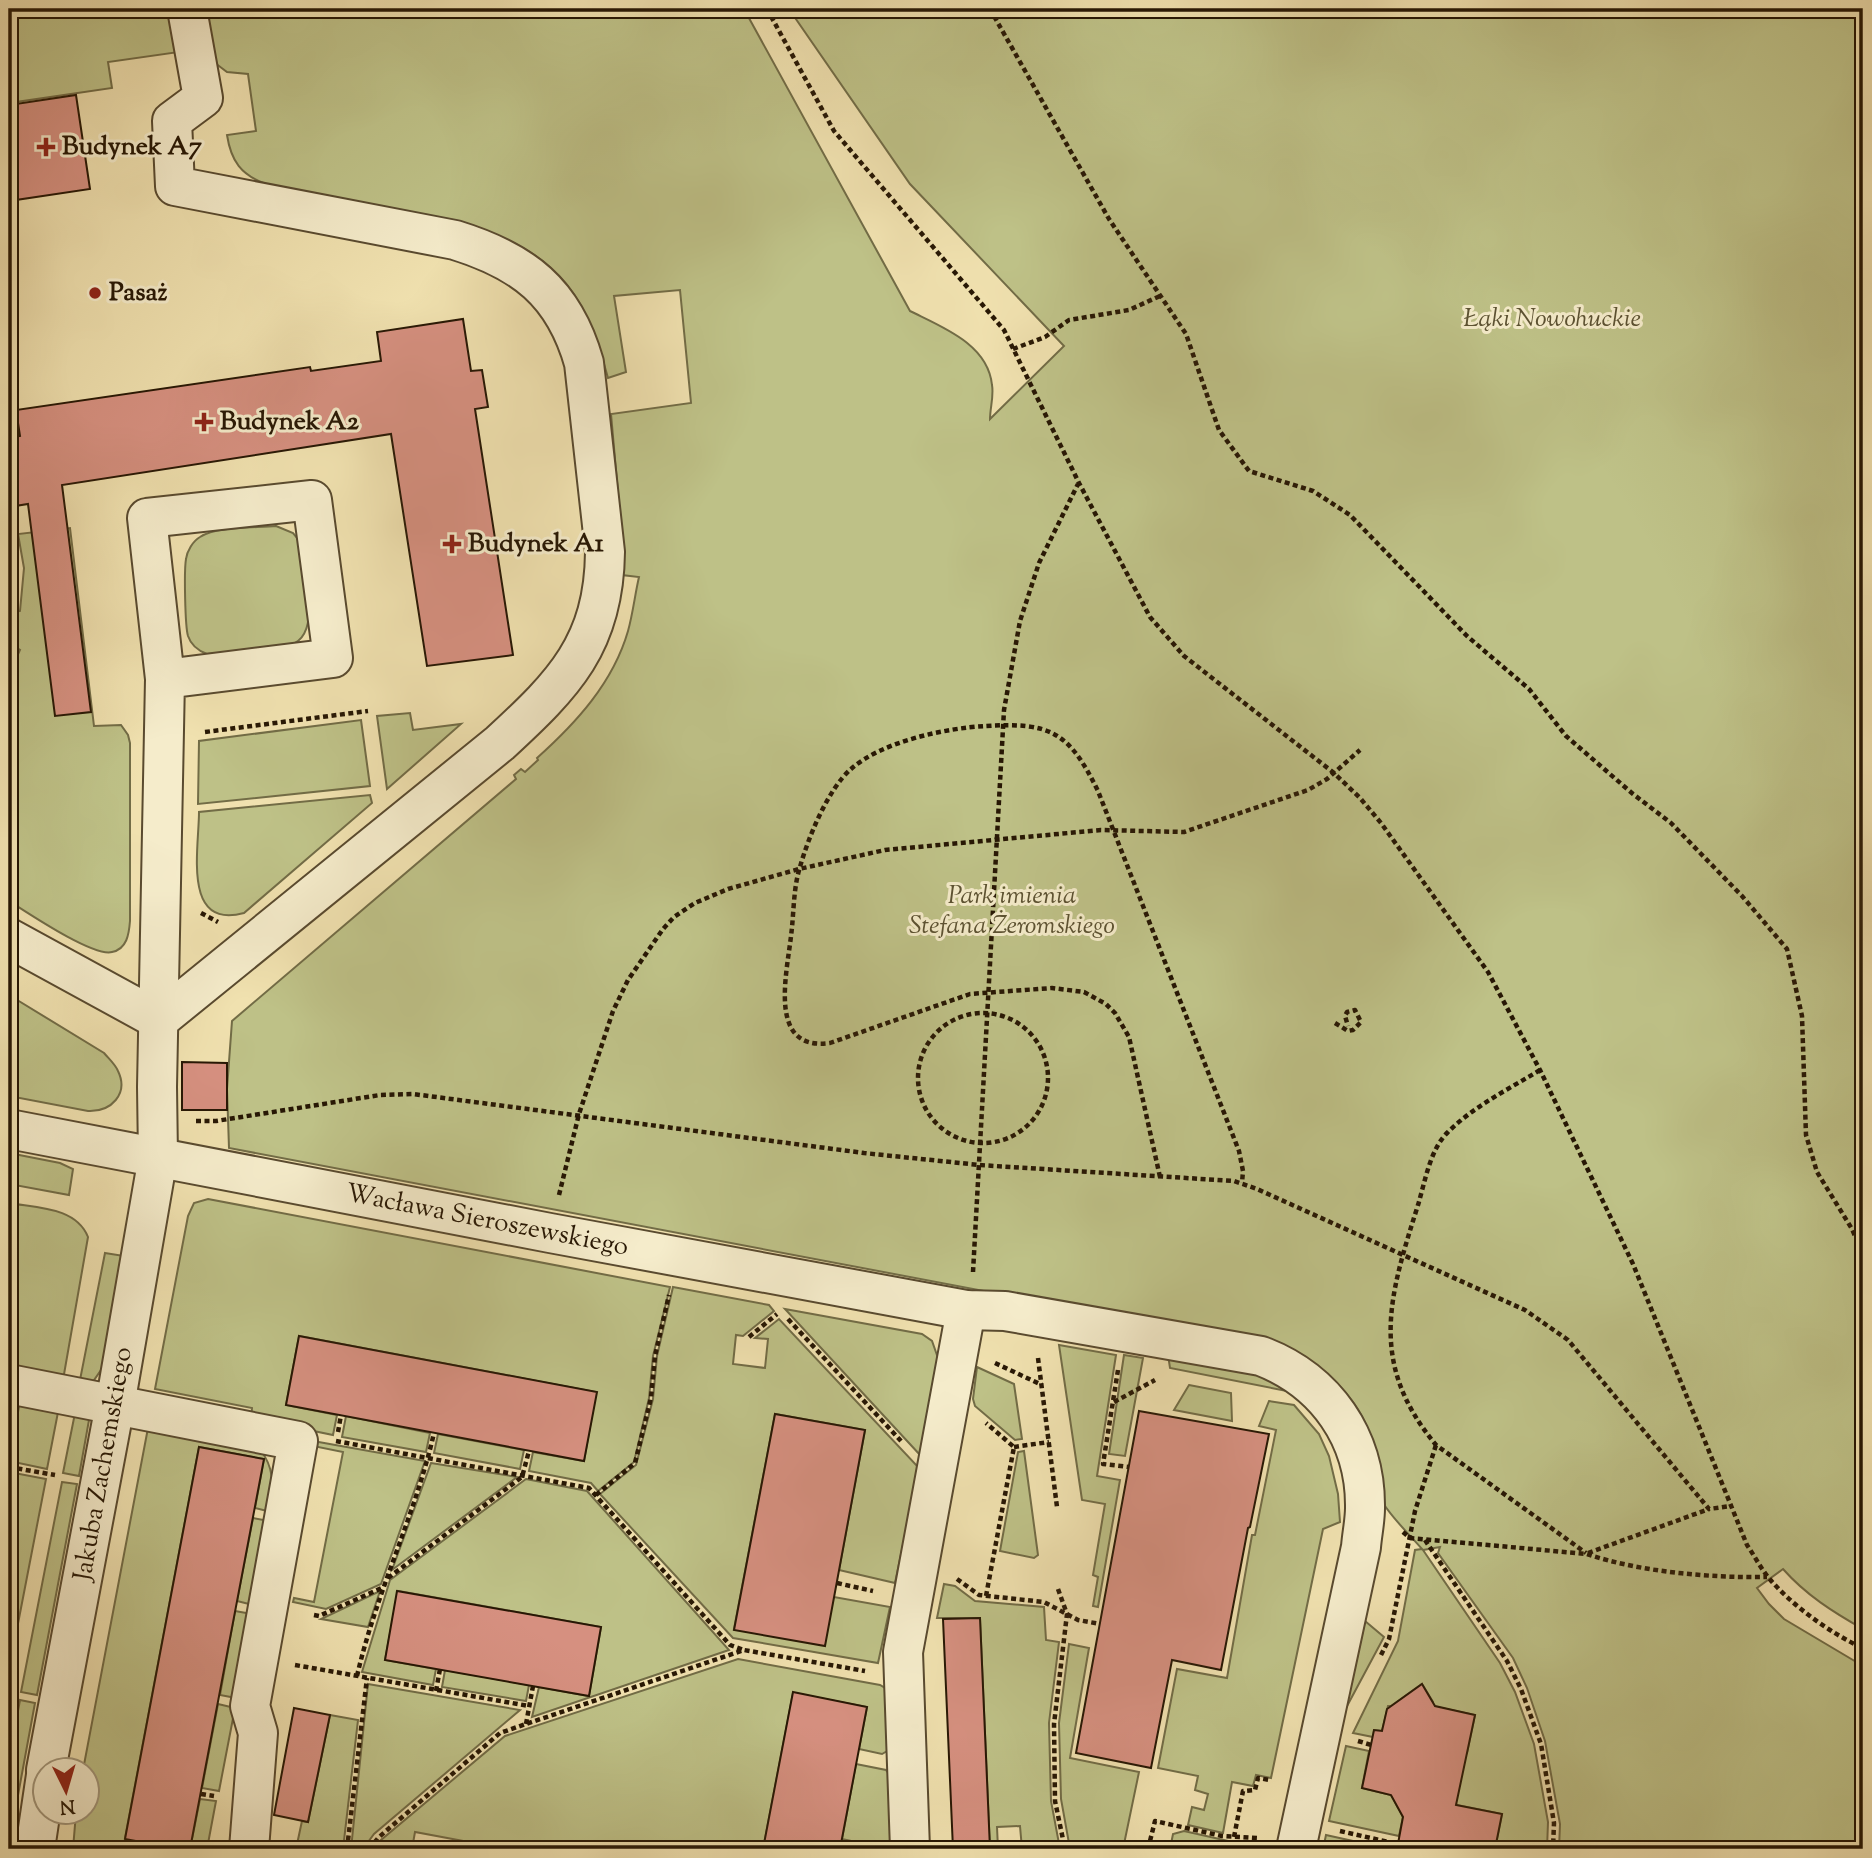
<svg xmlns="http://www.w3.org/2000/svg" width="1872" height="1858" viewBox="0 0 1872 1858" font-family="'Sorts Mill Goudy',serif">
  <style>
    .green { fill: #bec187; stroke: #726c46; stroke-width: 2 }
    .building { fill: #d69080; stroke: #271704; stroke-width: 2 }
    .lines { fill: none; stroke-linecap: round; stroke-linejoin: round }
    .minor-casing { stroke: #594a2f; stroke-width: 42 }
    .path { stroke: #271704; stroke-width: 4.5; stroke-dasharray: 5 3.5; stroke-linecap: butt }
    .minor { stroke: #f5eccb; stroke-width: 38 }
    .poi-dot { fill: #8f2418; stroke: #f5eccb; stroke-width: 2.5 }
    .labels { text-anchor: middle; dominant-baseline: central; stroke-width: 6; stroke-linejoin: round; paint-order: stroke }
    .poi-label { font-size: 26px; font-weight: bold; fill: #271704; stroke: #f5eccb; text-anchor: start }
    .park-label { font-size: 26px; font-style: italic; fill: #5c5232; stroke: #f5eccb }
    .street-label { font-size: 26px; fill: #271704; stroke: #f5eccb }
  </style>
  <rect width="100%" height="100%" fill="#f0e1af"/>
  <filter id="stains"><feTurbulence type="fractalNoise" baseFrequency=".00286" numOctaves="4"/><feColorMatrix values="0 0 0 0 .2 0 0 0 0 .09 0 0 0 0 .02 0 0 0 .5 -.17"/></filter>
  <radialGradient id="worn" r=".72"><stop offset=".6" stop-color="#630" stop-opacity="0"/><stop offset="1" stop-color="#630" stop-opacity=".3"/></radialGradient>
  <g class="green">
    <path d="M9 9H175L179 52 108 62 112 88 9 103Z"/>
    <path d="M201 9H744L910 311C942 327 988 344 992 385 994 396 990 408 990 419L1064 346 910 184 789 9H1863V1629C1833 1612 1806 1595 1783 1569L1757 1588 1769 1604 1784 1619 1863 1666V1849H1559L1560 1824 1545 1741 1527 1688 1513 1658 1438 1553 1440 1547 1423 1550 1500 1663 1515 1692 1534 1744 1548 1822 1547 1849H1495L1502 1814 1457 1805 1443 1782 1467 1753 1475 1715 1432 1706 1433 1702 1422 1684 1391 1706H1388L1382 1731 1374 1730 1373 1737 1353 1733 1398 1641 1415 1550 1422 1549C1409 1534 1393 1519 1383 1503 1376 1491 1375 1460 1372 1445 1365 1404 1325 1366 1290 1349L229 1148 227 1089 232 1021 516 779 514 775 521 769 525 772 538 760 537 758C576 723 613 683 628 631 633 613 635 594 639 577L622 575 623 549 611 414 691 403 680 290 614 296 626 372 608 378C586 297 561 257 478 228L266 184C241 175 231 161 227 135L256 131 248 74 227 72 215 63Z"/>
    <path d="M276 526 293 533 298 539C302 565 325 635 290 645 269 651 231 652 207 654 199 651 191 645 188 636 185 626 184 570 186 559 187 551 193 541 200 537 216 526 256 528 276 526Z"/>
    <path d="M70 528 94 726 121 725 128 735 130 743V921C129 934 127 949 112 952 93 957 28 913 9 901V674L20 650 9 643V616L10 613 20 611 24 568 18 534Z"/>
    <path d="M410 713 413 730 461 724 387 789 377 716Z"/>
    <path d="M361 720 370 786 198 804 199 741Z"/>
    <path d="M370 795 372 803 244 913C182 930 199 849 199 812Z"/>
    <path d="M9 995 104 1053C109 1059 115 1064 118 1071 129 1094 111 1112 88 1111L9 1096Z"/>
    <path d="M9 1153 60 1163 73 1169 69 1195 9 1184Z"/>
    <path d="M208 1199 670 1287 653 1356 649 1398 634 1462 598 1491 591 1483 529 1471 533 1452 584 1461 596 1392 299 1336 286 1405 337 1415 333 1435 251 1418 252 1408 155 1389 188 1216 194 1203Z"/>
    <path d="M9 1203C37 1208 76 1207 88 1237L63 1380 9 1369V1317L15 1283 9 1281Z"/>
    <path d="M105 1253 124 1256 103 1367 92 1383 79 1385Z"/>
    <path d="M673 1287 769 1305 774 1311 743 1336 736 1335 733 1364 765 1368 768 1339 755 1338 779 1319 919 1468 895 1583 839 1570 865 1430 775 1414 734 1629 834 1597 890 1607 878 1663 733 1638 600 1494 636 1465 653 1399 657 1356Z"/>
    <path d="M785 1309 922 1334 932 1341 938 1358 921 1456Z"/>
    <path d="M1059 1345 1116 1355 1097 1476 1120 1480 1098 1607 1093 1606 1098 1577 1093 1575 1105 1504 1082 1500Z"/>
    <path d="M1124 1355 1143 1358 1125 1456 1109 1454Z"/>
    <path d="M1168 1355 1246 1369 1292 1392 1170 1368Z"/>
    <path d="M977 1367 1014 1384 1022 1439 1015 1440 975 1406 973 1399Z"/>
    <path d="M1189 1385 1231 1393 1232 1421 1174 1410Z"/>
    <path d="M20 1400 59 1407 47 1469 9 1461V1423L16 1424Z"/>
    <path d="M1269 1401 1294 1405 1319 1434 1329 1456 1338 1494 1340 1522 1323 1529 1271 1778 1256 1775 1253 1786 1232 1782 1223 1833 1188 1825 1192 1807 1204 1810 1208 1794 1195 1790 1198 1776 1158 1768 1177 1669 1227 1678 1252 1535H1255L1276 1430 1259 1426Z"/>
    <path d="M76 1408 88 1415 89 1420 79 1476 63 1473Z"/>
    <path d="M346 1416 430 1433 426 1452 342 1437Z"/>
    <path d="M148 1428 261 1451C276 1470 272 1489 271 1512L255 1508 264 1459 199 1447 125 1838 179 1849H73L76 1813 88 1812V1770H83Z"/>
    <path d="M438 1434 524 1450 520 1469 434 1453Z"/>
    <path d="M313 1441 425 1461 381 1584 326 1609 293 1602 294 1598 314 1602 343 1452 313 1446Z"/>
    <path d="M1024 1451 1038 1555 1034 1558 1000 1551 1018 1452Z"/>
    <path d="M431 1463 517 1477 392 1570Z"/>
    <path d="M9 1472 46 1479 9 1670Z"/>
    <path d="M526 1479 587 1491 729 1650 532 1717 539 1687 589 1696 601 1627 398 1591 385 1660 436 1669 433 1685 362 1672 390 1580Z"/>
    <path d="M62 1482 77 1484 37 1695 21 1692Z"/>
    <path d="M253 1518 269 1521 253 1605 237 1601Z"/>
    <path d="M944 1584 955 1586 975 1601 1044 1607 1046 1640 1059 1642 1049 1723 1051 1801 1060 1849H1022L1020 1826 997 1827 998 1849H990L980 1618H937Z"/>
    <path d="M380 1591 368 1627 321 1619Z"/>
    <path d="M235 1611 252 1614 236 1698 220 1695Z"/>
    <path d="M1365 1621 1384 1637 1346 1708Z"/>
    <path d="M1069 1644 1089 1648 1070 1758 1139 1772 1123 1849H1070L1061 1799 1059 1723Z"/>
    <path d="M738 1659 880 1685 885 1688 886 1693 889 1750 882 1754 859 1749 867 1707 793 1693 763 1849H506L415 1832 412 1849H374L381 1840 505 1736Z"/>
    <path d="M445 1670 529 1685 526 1701 442 1687Z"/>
    <path d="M368 1684 520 1710 374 1834 363 1849H351Z"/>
    <path d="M20 1700 35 1703 9 1844V1759Z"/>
    <path d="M218 1704 235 1708 219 1791 202 1788Z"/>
    <path d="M330 1715 358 1720 343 1849H296L302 1821 308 1822Z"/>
    <path d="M1346 1746 1369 1751 1362 1788 1391 1795 1403 1817 1399 1836 1329 1821Z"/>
    <path d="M856 1764 886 1770 891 1776 893 1844 884 1848 842 1839Z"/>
    <path d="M200 1799 216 1801 207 1849H190Z"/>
    <path d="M1184 1831 1255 1847V1849H1170L1173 1834Z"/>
    <path d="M1326 1835 1380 1847 1379 1849H1323Z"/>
  </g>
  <g class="building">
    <path d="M76 95 90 189 9 201V105Z"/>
    <path d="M463 319 471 371 482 370 488 407 475 409 513 655 427 666 391 434 62 485 91 712 55 716 28 504 9 507V438L20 436 16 410 310 367 311 371 381 361 377 332Z"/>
    <path d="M182 1062 227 1063V1110H182Z"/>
    <path d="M299 1336 597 1392 584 1461 286 1405Z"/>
    <path d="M1139 1411 1269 1434 1250 1527 1248 1528 1221 1670 1172 1660 1151 1768 1076 1753Z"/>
    <path d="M775 1414 865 1430 825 1646 734 1630Z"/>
    <path d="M199 1447 264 1459 190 1849H179L125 1839Z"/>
    <path d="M397 1591 601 1627 589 1696 385 1660Z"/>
    <path d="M980 1618 990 1849H953L943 1619Z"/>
    <path d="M1422 1684 1435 1706 1475 1715 1456 1805 1502 1814 1495 1849H1397L1403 1817 1391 1795 1362 1788 1374 1730 1382 1731 1387 1709Z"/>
    <path d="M793 1692 867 1707 840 1849H763Z"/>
    <path d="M294 1708 330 1715 308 1822 274 1815Z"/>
  </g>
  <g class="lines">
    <g class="minor-casing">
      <g id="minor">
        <path d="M9 938 159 1020"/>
        <path d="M159 1020 500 743C564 684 604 644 605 552L584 363C564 292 523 261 455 240L175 186 172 121 203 98 187 9"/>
        <path d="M9 1129 550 1233 966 1310 1005 1311 1261 1356C1326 1381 1366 1438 1365 1508 1365 1521 1362 1534 1361 1547L1296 1849"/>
        <path d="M9 1384 298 1441 250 1706 258 1733 249 1849"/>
        <path d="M46 1770 115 1405 158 1157 157 1087 165 679 147 518 312 500 333 658 165 679"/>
        <path d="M35 1849 46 1775"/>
        <path d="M910 1849 903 1652 966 1310"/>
      </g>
    </g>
    <g class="path">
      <path d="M767 9 834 131 1004 330 1079 483 1150 617 1184 656 1334 773 1360 798 1381 823 1488 972 1540 1070 1633 1264 1747 1545C1754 1555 1760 1567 1768 1577 1790 1604 1831 1634 1863 1648"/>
      <path d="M990 9 1109 219 1186 334 1219 430 1249 471 1313 491 1350 515 1467 636 1529 689 1566 736 1633 794 1671 823 1742 896 1787 949 1802 1016 1806 1135 1817 1172 1852 1229 1863 1255"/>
      <path d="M1013 349 1045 337 1069 320 1129 310 1160 296"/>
      <path d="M205 732 368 711"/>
      <path d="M201 913 218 922"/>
      <circle cx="983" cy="1078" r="65"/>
      <path d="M1335 1023 1348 1031 1353 1030 1361 1022 1355 1010 1347 1012 1345 1016 1348 1026"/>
      <path d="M1540 1070C1509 1089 1474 1106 1448 1132 1430 1149 1425 1182 1418 1205 1389 1297 1368 1363 1436 1445L1586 1553"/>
      <path d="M196 1121H216L380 1095 413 1094 864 1153 979 1165 1234 1181 1257 1189 1525 1310 1568 1340 1709 1509 1730 1506"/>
      <path d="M1160 1177 1129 1037 1115 1013 1106 1004 1084 992 1052 988 970 994 830 1043C767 1052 787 973 791 936 794 914 793 889 800 867 808 838 828 789 851 769 881 742 945 728 986 726 1051 722 1069 732 1098 791L1239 1151 1243 1171 1242 1183"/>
      <path d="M559 1195 579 1114 613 1011 628 980 663 929 674 917 695 903 728 889 799 869 885 850 1101 830 1184 832 1308 790 1327 779 1360 750"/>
      <path d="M973 1272 1004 710 1020 621 1039 563 1078 484"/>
      <path d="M788 1319 901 1441"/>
      <path d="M749 1337 777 1314"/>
      <path d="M1038 1358 1057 1507"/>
      <path d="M995 1363 1042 1385"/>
      <path d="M1118 1370 1103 1464 1129 1467"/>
      <path d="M1114 1402 1155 1380"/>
      <path d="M338 1432 341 1415"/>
      <path d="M336 1441 589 1488 730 1645 744 1650"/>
      <path d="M1014 1447 1049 1442"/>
      <path d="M9 1467 55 1475"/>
      <path d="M596 1495 635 1463 651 1398 655 1356 669 1295"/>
      <path d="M1403 1532 1410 1538 1587 1554C1640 1572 1710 1578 1767 1577"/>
      <path d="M1425 1540 1507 1661 1521 1689 1541 1744 1554 1823 1553 1849"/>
      <path d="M1588 1553 1709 1509"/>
      <path d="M388 1578 522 1477 529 1451"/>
      <path d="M957 1579 979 1595 1044 1602 1078 1620 1100 1624"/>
      <path d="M837 1583 873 1591"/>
      <path d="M1058 1589 1067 1614 1054 1724 1055 1801 1065 1849"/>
      <path d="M986 1596 1014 1447 986 1423"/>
      <path d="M314 1615 319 1616 384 1587"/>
      <path d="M1857 1646 1863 1654"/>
      <path d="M1381 1655 1389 1639 1415 1511 1436 1445"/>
      <path d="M295 1665 529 1706"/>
      <path d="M357 1676C376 1593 415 1516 434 1433"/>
      <path d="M436 1691 440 1669"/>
      <path d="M9 1694 13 1695"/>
      <path d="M526 1724 533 1686"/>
      <path d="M1358 1741 1371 1745"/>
      <path d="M201 1794 214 1796"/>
      <path d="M1340 1831 1397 1844"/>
      <path d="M1234 1837 1243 1791 1255 1790 1258 1778 1270 1780"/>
      <path d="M840 1847 855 1849"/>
      <path d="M347 1849 367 1678"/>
      <path d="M369 1849 379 1837 500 1733 526 1724 744 1650 865 1671"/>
      <path d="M1148 1849 1155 1821 1222 1836 1257 1838"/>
      <path d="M1384 1849 1386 1841"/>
    </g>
    <use href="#minor" class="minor"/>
  </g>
  <g class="poi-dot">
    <path d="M42.5 136.5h7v7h7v7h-7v7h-7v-7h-7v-7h7z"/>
    <circle cx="95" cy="293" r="7"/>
    <path d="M200.5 411.5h7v7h7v7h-7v7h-7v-7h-7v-7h7z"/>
    <path d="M448.5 533.5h7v7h7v7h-7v7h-7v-7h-7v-7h7z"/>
  </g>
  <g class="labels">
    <g class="poi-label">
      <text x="62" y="147">Budynek A7</text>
      <text x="109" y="293">Pasaż</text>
      <text x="220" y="422">Budynek A2</text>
      <text x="468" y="544">Budynek A1</text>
    </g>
    <g class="park-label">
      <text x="1552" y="319">Łąki Nowohuckie</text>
      <text x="1012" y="896">Park imienia<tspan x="1012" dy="30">Stefana Żeromskiego</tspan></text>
    </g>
    <g class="street-label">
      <text transform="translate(487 1221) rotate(11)">Wacława Sieroszewskiego</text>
      <text transform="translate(104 1464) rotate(-80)">Jakuba Zachemskiego</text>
    </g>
  </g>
  <rect width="1872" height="1858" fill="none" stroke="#f0e1af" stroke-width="35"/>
  <rect x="10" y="10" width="1851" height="1837" fill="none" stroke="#271704" stroke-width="3.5"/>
  <rect x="18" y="18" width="1837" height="1823" fill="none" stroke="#271704" stroke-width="2"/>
  <g transform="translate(66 1791) rotate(175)"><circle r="33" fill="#f5eccb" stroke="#a3977b" stroke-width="2"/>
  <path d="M0-5L12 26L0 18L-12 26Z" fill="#8f2418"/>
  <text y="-10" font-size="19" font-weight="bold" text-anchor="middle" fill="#271704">N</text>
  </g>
  <rect width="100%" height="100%" filter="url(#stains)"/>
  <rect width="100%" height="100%" fill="url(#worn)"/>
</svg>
